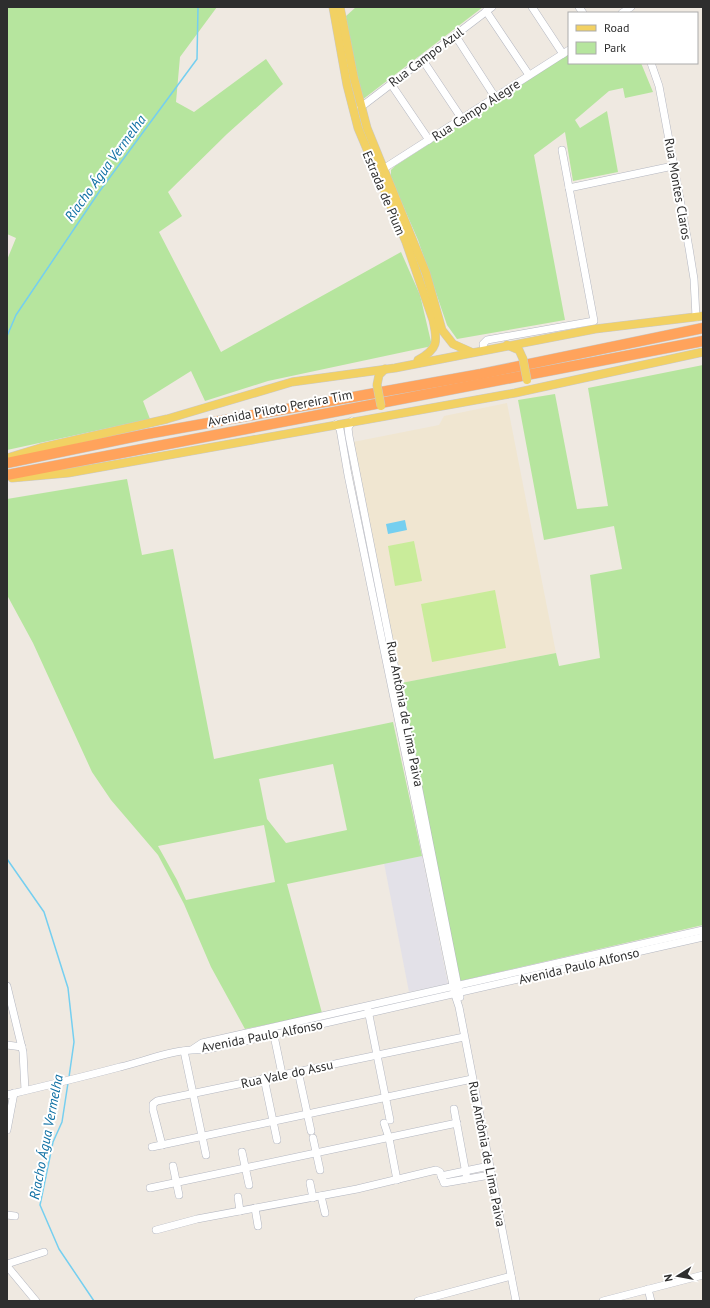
<svg xmlns="http://www.w3.org/2000/svg" width="710" height="1308" viewBox="0 0 710 1308" font-family="'PT Sans',sans-serif">
  <style>
    .industrial { fill: #e3e1e8 }
    .education { fill: #f0e6d1 }
    .green { fill: #b6e59e; fill-rule: evenodd }
    .pitch { fill: #c9ec9a }
    .water { fill: #75cff0 }
    .lines { fill: none; stroke-linecap: round; stroke-linejoin: round }
    .stream { stroke: #75cff0; stroke-width: 1.5 }
    .minor-casing { stroke: #b4b7c1; stroke-width: 8 }
    .major-casing { stroke: #c9c9c9; stroke-width: 9 }
    .highway-casing { stroke: #c9c9c9; stroke-width: 11 }
    .minor { stroke: #fff; stroke-width: 7 }
    .major { stroke: #f2d163; stroke-width: 8 }
    .highway { stroke: #ffa35c; stroke-width: 10 }
    .major-bridge-casing { stroke: #c9c9c9; stroke-width: 9; stroke-linecap: butt }
    .major-bridge { stroke: #f2d163; stroke-width: 8 }
    .labels { text-anchor: middle; dominant-baseline: central; stroke-width: 4; stroke-linejoin: round; paint-order: stroke }
    .street-label { font-size: 13px; fill: #2e2e2e; stroke: #fff }
    .water-label { font-size: 14px; font-style: italic; fill: #0d6fa3; stroke: #fff }
  </style>
  <rect width="100%" height="100%" fill="#efe9e1"/>
  <path class="industrial" d="M422 856 448 984 409 992 384 863Z"/>
  <path class="education" d="M507 403 556 653 401 683 353 442 439 425 444 416Z"/>
  <g class="green">
    <path d="M7 7H217L180 57 176 102 194 112 266 59 283 84 227 134 168 192 182 216 159 232 221 352 401 252 420 295 432 346 268 381 205 401 191 371 143 401 150 419 7 450V260L16 238 7 234Z"/>
    <path d="M356 7H483L362 100 345 17Z"/>
    <path d="M569 54V63H641L653 92 625 98 623 88 609 91 575 120 580 128 607 111 618 172 573 181 565 132 534 155 565 320 457 339 447 325 418 240 391 178V170L395 166Z"/>
    <path d="M703 365V925L460 981 401 683 556 653 559 666 600 658 590 575 622 569 614 526 544 540 518 400 555 394 577 509 608 506 588 388Z"/>
    <path d="M127 479 142 555 173 549 214 759 393 722 422 856 287 884 322 1013 245 1029 211 967 184 904 158 855 111 800 92 772 33 643 7 595V499ZM333 764 347 830 286 843 267 819 259 779ZM264 825 275 882 186 900 177 880 158 846Z"/>
  </g>
  <g class="pitch">
    <path d="M414 541 422 581 395 586 388 546Z"/>
    <path d="M495 590 506 648 432 662 421 604Z"/>
  </g>
  <path class="water" d="M405 520 407 530 388 534 386 524Z"/>
  <g class="lines">
    <g class="stream">
      <path d="M7 336 16 315 99 192 197 59 198 7"/>
      <path d="M7 859 44 912 68 988 74 1042 69 1077"/>
      <path d="M68 1083 62 1122 53 1142 40 1205 59 1249 94 1301"/>
    </g>
    <g class="minor-casing">
      <g id="minor">
        <path d="M532 7 563 54"/>
        <path d="M579 7 583 13"/>
        <path d="M486 11 529 75"/>
        <path d="M622 13 631 7"/>
        <path d="M455 35 495 97"/>
        <path d="M422 59 462 119"/>
        <path d="M651 63 659 86 689 248 694 279 696 317"/>
        <path d="M391 84 429 140"/>
        <path d="M361 107 492 7"/>
        <path d="M383 169 569 50"/>
        <path d="M569 188 673 166"/>
        <path d="M484 349 483 344 487 340 594 321 562 150"/>
        <path d="M352 421 348 428 349 436 460 997"/>
        <path d="M336 424 340 429 348 475 455 995 459 1007 516 1301"/>
        <path d="M7 986 23 1052 25 1090"/>
        <path d="M368 1010 390 1120"/>
        <path d="M273 1031 282 1074"/>
        <path d="M7 1045 22 1047"/>
        <path d="M193 1049 202 1043 242 1034 703 930"/>
        <path d="M184 1051 206 1155"/>
        <path d="M298 1071 311 1131"/>
        <path d="M264 1078 277 1140"/>
        <path d="M7 1095C45 1086 82 1077 120 1067 146 1061 176 1048 203 1050L273 1035 703 937"/>
        <path d="M454 1109 467 1179"/>
        <path d="M384 1123 389 1138 397 1180"/>
        <path d="M7 1130 14 1093"/>
        <path d="M313 1138 320 1170"/>
        <path d="M162 1145 153 1110V1104L157 1101 464 1037"/>
        <path d="M152 1147 472 1079"/>
        <path d="M242 1152 249 1185"/>
        <path d="M173 1166 179 1195"/>
        <path d="M441 1176 489 1166"/>
        <path d="M310 1183 313 1198"/>
        <path d="M150 1188 457 1123"/>
        <path d="M321 1196 325 1213"/>
        <path d="M238 1197 240 1211"/>
        <path d="M255 1208 258 1226"/>
        <path d="M7 1215 15 1216"/>
        <path d="M156 1230 197 1219 357 1189 436 1170 440 1172 444 1183 490 1175"/>
        <path d="M7 1264 44 1252"/>
        <path d="M7 1266 36 1301"/>
        <path d="M648 1289 651 1301"/>
        <path d="M418 1301 511 1276"/>
        <path d="M603 1301 703 1275"/>
      </g>
    </g>
    <g class="major-casing">
      <g id="major">
        <path d="M333 7 347 85 358 128 406 242 433 320C438 342 438 349 418 360"/>
        <path d="M340 7 354 78 367 128 426 273 442 330 453 344 471 352"/>
        <path d="M507 345 519 350 523 359"/>
        <path d="M377 385 379 375 385 369"/>
        <path d="M7 458 40 448 167 419 292 382 395 368 595 329 703 316"/>
        <path d="M12 478 68 473 515 393 703 352"/>
      </g>
    </g>
    <g class="highway-casing">
      <g id="highway">
        <path d="M7 463 147 434 481 374 703 328"/>
        <path d="M7 475 703 341"/>
      </g>
    </g>
    <use href="#minor" class="minor"/>
    <use href="#major" class="major"/>
    <use href="#highway" class="highway"/>
    <g class="major-bridge-casing">
      <g id="major-bridge">
        <path d="M523 359 527 380"/>
        <path d="M377 385 381 406"/>
      </g>
    </g>
    <use href="#major-bridge" class="major-bridge"/>
  </g>
  <g class="labels">
    <g class="street-label">
      <text transform="translate(426 57) rotate(-37)">Rua Campo Azul</text>
      <text transform="translate(476 110) rotate(-33)">Rua Campo Alegre</text>
      <text transform="translate(678 189) rotate(80)">Rua Montes Claros</text>
      <text transform="translate(384 193) rotate(67)">Estrada de Pium</text>
      <text transform="translate(280 408) rotate(-11)">Avenida Piloto Pereira Tim</text>
      <text transform="translate(405 714) rotate(79)">Rua Antônia de Lima Paiva</text>
      <text transform="translate(579 966) rotate(-13)">Avenida Paulo Alfonso</text>
      <text transform="translate(262 1036) rotate(-11)">Avenida Paulo Alfonso</text>
      <text transform="translate(287 1074) rotate(-12)">Rua Vale do Assu</text>
      <text transform="translate(487 1154) rotate(79)">Rua Antônia de Lima Paiva</text>
    </g>
    <g class="water-label">
      <text transform="translate(105 168) rotate(-54)">Riacho Água Vermelha</text>
      <text transform="translate(46 1137) rotate(-79)">Riacho Água Vermelha</text>
    </g>
  </g>
  <rect width="710" height="1308" fill="none" stroke="#2e2e2e" stroke-width="16"/>
  <rect x="568" y="12" width="130" height="52" fill="#ffffff" stroke="#ababab"/>
  <rect x="576" y="25" width="20" height="6" fill="#f2d163" stroke="#ababab"/>
  <text x="604" y="32" font-size="12" fill="#2e2e2e">Road</text>
  <rect x="576" y="42" width="20" height="12" fill="#b6e59e" stroke="#ababab"/>
  <text x="604" y="52" font-size="12" fill="#2e2e2e">Park</text>
  <g transform="translate(678 1276) rotate(259)" stroke="#ffffff" stroke-width="3" paint-order="stroke">
  <path d="M0-3L7 15L0 10L-7 15Z" fill="#2e2e2e"/>
  <text y="-6" font-size="11" font-weight="bold" text-anchor="middle" fill="#2e2e2e">N</text>
  </g>
</svg>
